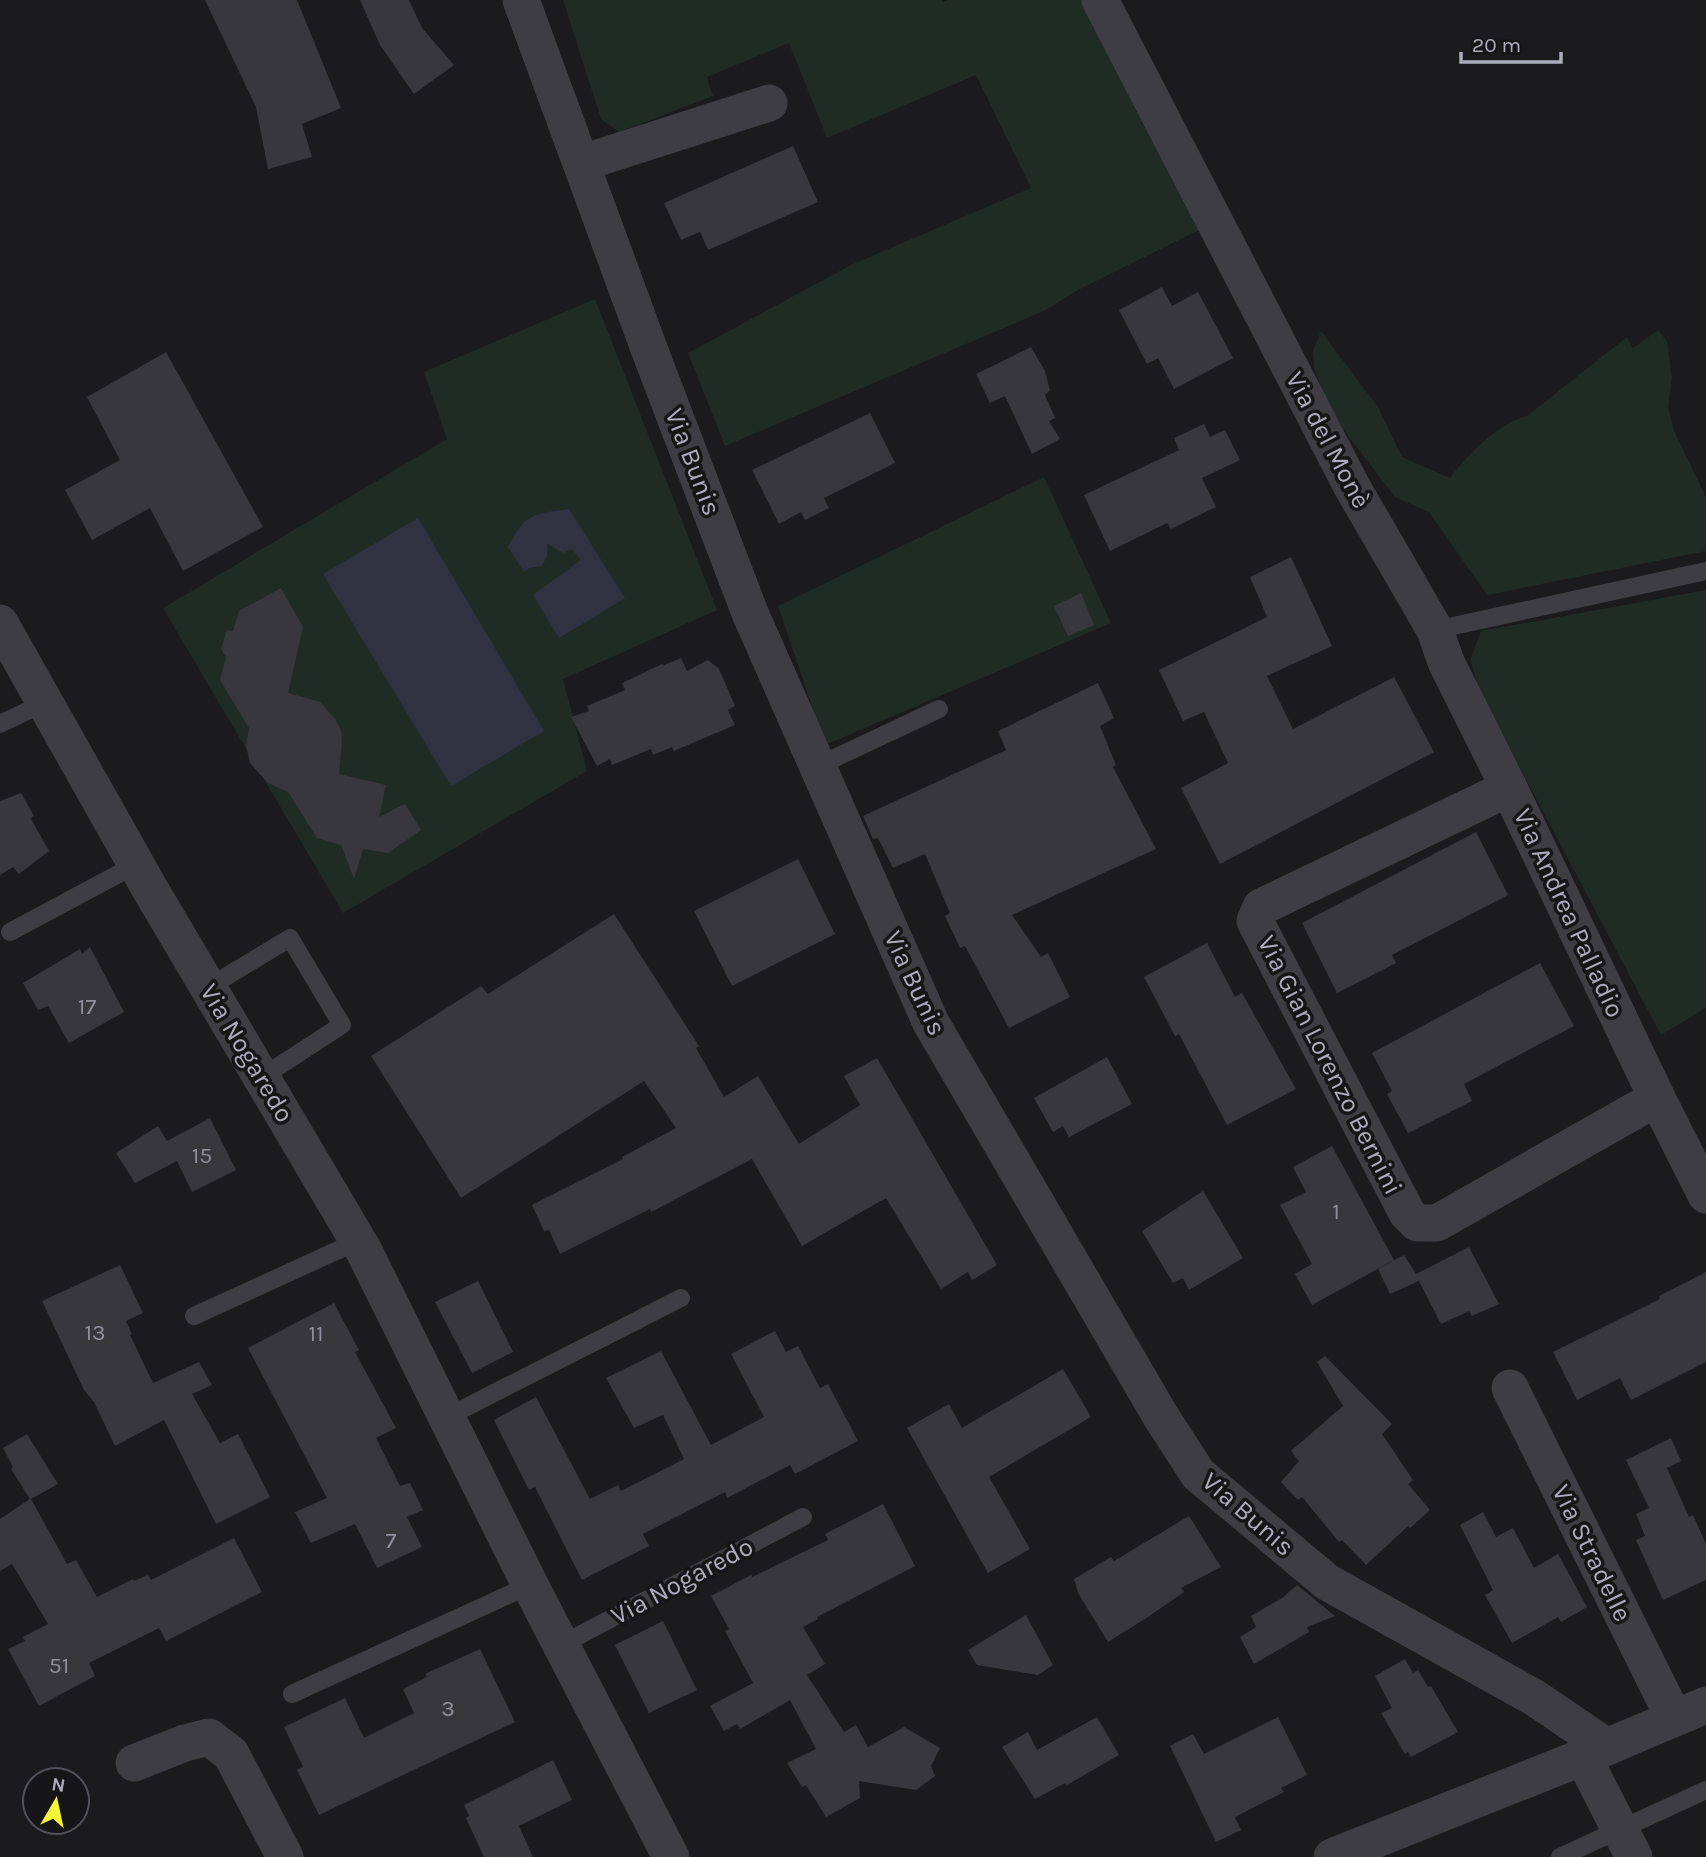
<svg xmlns="http://www.w3.org/2000/svg" width="1706" height="1857" viewBox="0 0 1706 1857" font-family="Karla,sans-serif">
  <style>
    .green { fill: #212b25 }
    .water { fill: #2f3341 }
    .building { fill: #38373b }
    .lines { fill: none; stroke-linecap: round; stroke-linejoin: round }
    .service { stroke: #3e3d43; stroke-width: 18 }
    .minor { stroke: #3e3d43; stroke-width: 37 }
    .labels { text-anchor: middle; dominant-baseline: central; stroke-width: 7; stroke-linejoin: round; paint-order: stroke }
    .number-label { font-size: 23px; fill: #908f9c }
    .street-label { font-size: 26px; fill: #adacbc; stroke: #161517 }
  </style>
  <rect width="100%" height="100%" fill="#1b1a1c"/>
  <g class="green">
    <path d="M563 0H942L943 2 948 0H1088L1203 228 1078 290 1044 311 725 446 688 353 851 265 1031 188 976 75 827 138 789 43 707 77 713 96 619 132 601 119Z"/>
    <path d="M595 299 717 610 563 679 587 771 343 913 163 608 447 439 424 372Z"/>
    <path d="M1658 330 1667 341 1672 378 1668 407 1674 431 1706 497V551L1487 595 1429 512 1395 497 1348 436 1324 398 1314 367 1313 351 1321 331 1378 407 1402 457 1450 478C1468 454 1498 423 1527 416L1627 337 1633 348Z"/>
    <path d="M1044 477 1111 623 825 745 778 606Z"/>
    <path d="M1706 590V1008L1661 1035 1480 692 1470 660 1481 631Z"/>
  </g>
  <g class="water">
    <path d="M569 509 625 598 559 638 533 595 581 560 572 549 563 553 547 543V556L542 566 529 568 524 572 508 547C526 513 532 514 569 509Z"/>
    <path d="M418 518 544 731 451 786 323 574Z"/>
  </g>
  <g class="building">
    <path d="M205 0H297L341 108 302 124 312 157 268 169 256 107Z"/>
    <path d="M360 0H409L422 28 454 65 414 94 380 45Z"/>
    <path d="M793 146 818 202 708 250 700 232 681 240 664 203Z"/>
    <path d="M1162 287 1172 306 1198 292 1233 358 1174 389 1158 358 1147 364 1119 310Z"/>
    <path d="M1031 347 1045 371 1050 390 1045 395 1055 418 1049 421 1060 439 1032 454 1005 396 990 403 976 374Z"/>
    <path d="M166 352 263 527 183 571 150 508 92 540 65 490 120 460 87 397Z"/>
    <path d="M870 413 895 463 824 498 829 508 805 520 801 512 779 524 752 470Z"/>
    <path d="M1204 424 1210 437 1225 430 1240 460 1202 478 1216 507 1171 529 1167 523 1110 551 1084 495 1179 450 1174 438Z"/>
    <path d="M1291 557 1332 646 1267 676 1293 729 1394 677 1434 752 1220 864 1181 788 1228 763 1204 712 1183 721 1159 670 1267 617 1250 577Z"/>
    <path d="M281 588 303 627 288 693 320 702 335 719 341 730 342 741 339 774 386 785 379 817 405 804 421 830 388 853 363 849 354 879 341 845 317 838 288 792 268 783 250 763 246 745 249 728 220 680 226 657 221 649 227 630 233 631 239 611Z"/>
    <path d="M1081 593 1094 625 1068 636 1054 606Z"/>
    <path d="M681 658 687 671 708 660 719 669 735 706 728 710 735 725 674 751 672 747 653 755 651 749 612 765 610 759 597 766 571 717 589 711 587 706 625 690 622 683 662 664 664 665Z"/>
    <path d="M1098 683 1114 718 1100 726 1116 765 1113 767 1156 849 1012 915 1041 957 1048 953 1070 997 1009 1028 965 946 960 948 945 916 950 913 925 854 893 868 878 838 873 839 863 816 1006 750 998 731Z"/>
    <path d="M21 793 34 816 31 819 49 851 19 874 13 867 0 875V801Z"/>
    <path d="M1476 832 1508 895 1392 955 1396 963 1337 993 1302 923Z"/>
    <path d="M798 859 835 934 732 986 694 911Z"/>
    <path d="M614 914 699 1046 696 1048 724 1097 758 1076 799 1144 860 1105 844 1076 877 1058 997 1265 972 1280 968 1272 941 1289 886 1198 802 1246 752 1159 651 1212 650 1209 560 1254 549 1230 544 1231 532 1205 623 1159 622 1157 676 1128 644 1081 461 1198 371 1056 481 986 488 994Z"/>
    <path d="M1207 943 1235 997 1242 993 1296 1089 1227 1125 1179 1034 1175 1036 1144 977Z"/>
    <path d="M90 947 124 1012 69 1043 48 1006 38 1010 23 983 80 949 82 954Z"/>
    <path d="M1540 963 1574 1026 1464 1084 1472 1101 1408 1133 1387 1094 1392 1091 1372 1053Z"/>
    <path d="M1107 1057 1132 1104 1069 1137 1063 1126 1053 1132 1034 1098Z"/>
    <path d="M210 1118 236 1170 192 1192 177 1161 135 1183 116 1153 158 1126 167 1141Z"/>
    <path d="M1332 1146 1394 1260 1312 1305 1295 1274 1312 1264 1280 1205 1306 1192 1293 1167Z"/>
    <path d="M1203 1191 1243 1258 1189 1290 1183 1278 1173 1283 1142 1231Z"/>
    <path d="M1469 1247 1499 1304 1472 1316 1469 1311 1441 1324 1419 1281 1390 1294 1378 1269 1404 1255 1416 1274Z"/>
    <path d="M120 1265 143 1313 126 1321 132 1334 130 1335 153 1383 199 1362 212 1385 192 1394 220 1443 238 1434 270 1497 216 1524 164 1420 115 1446 94 1402 84 1390 42 1301Z"/>
    <path d="M1706 1272V1362L1631 1400 1620 1378 1577 1400 1553 1352 1660 1299 1659 1296Z"/>
    <path d="M478 1281 513 1352 472 1373 435 1302Z"/>
    <path d="M334 1303 359 1350 355 1352 396 1428 376 1438 400 1486 410 1483 423 1510 407 1517 422 1547 377 1568 355 1524 311 1543 295 1512 327 1498 248 1348Z"/>
    <path d="M775 1331 786 1352 798 1346 820 1388 828 1384 858 1441 795 1474 790 1465 727 1498 725 1492 643 1534 649 1546 582 1580 535 1487 529 1490 494 1420 536 1397 590 1499 618 1485 621 1491 684 1459 663 1415 634 1428 606 1378 661 1351 711 1445 764 1417 731 1354Z"/>
    <path d="M1325 1356 1392 1424 1382 1434 1413 1480 1408 1484 1430 1510 1410 1528 1408 1526 1366 1565 1342 1540 1339 1542 1302 1497 1298 1500 1281 1482 1299 1461 1291 1451 1343 1406 1317 1362Z"/>
    <path d="M1063 1369 1091 1417 989 1477 1030 1549 988 1573 907 1428 949 1404 962 1428Z"/>
    <path d="M27 1434 58 1484 31 1499 67 1564 76 1560 97 1597 133 1579 134 1581 148 1575 151 1580 234 1538 262 1592 166 1641 159 1628 89 1663 95 1676 39 1706 8 1649 25 1641 23 1637 48 1624 12 1564 0 1571V1519L30 1499 11 1469 13 1467 3 1448Z"/>
    <path d="M1671 1438 1681 1461 1667 1468 1689 1517 1693 1515 1706 1544V1580L1663 1600 1636 1540 1645 1536 1636 1514 1649 1508 1626 1460Z"/>
    <path d="M883 1504 915 1566 817 1617 818 1619 803 1627 825 1664 807 1675 844 1732 856 1725 868 1747 904 1727 940 1748 931 1766 935 1776 916 1790 859 1781 860 1798 826 1817 806 1785 802 1787 787 1763 816 1749 790 1700 740 1729 737 1724 724 1731 710 1706 753 1683 725 1631 729 1629 711 1596 751 1575 752 1577 828 1540 825 1534Z"/>
    <path d="M1483 1512 1496 1537 1513 1528 1534 1568 1558 1554 1587 1607 1561 1622 1558 1617 1512 1643 1485 1595 1493 1590 1460 1525Z"/>
    <path d="M1189 1516 1221 1567 1181 1588 1184 1592 1148 1617 1108 1642 1078 1593 1074 1579 1111 1557 1114 1561Z"/>
    <path d="M1297 1585 1335 1616 1307 1627 1309 1632 1254 1664 1240 1637 1256 1627 1251 1616 1282 1598Z"/>
    <path d="M1026 1615 1053 1665 1038 1675 977 1665 968 1650Z"/>
    <path d="M663 1621 697 1690 649 1713 615 1645Z"/>
    <path d="M480 1649 515 1722 319 1815 297 1770 303 1767 284 1727 345 1698 364 1738 414 1713 403 1689 427 1677 425 1674Z"/>
    <path d="M1405 1659 1413 1673 1418 1670 1428 1687 1431 1686 1458 1732 1411 1757 1408 1752 1405 1754 1381 1713 1392 1708 1375 1676Z"/>
    <path d="M1097 1717 1119 1755 1067 1785 1065 1783 1035 1799 1002 1747 1028 1732 1037 1750Z"/>
    <path d="M1278 1717 1307 1775 1281 1788 1284 1792 1235 1817 1241 1830 1216 1842 1170 1746 1193 1734 1204 1754Z"/>
    <path d="M553 1760 572 1800 519 1826 533 1857H484L466 1818 469 1816 464 1805Z"/>
  </g>
  <g class="lines">
    <g class="service">
      <path d="M1435 630 1706 571"/>
      <path d="M0 724 44 703"/>
      <path d="M818 766 939 709"/>
      <path d="M10 932 137 864"/>
      <path d="M209 987 290 938 342 1025 262 1077"/>
      <path d="M194 1316 358 1241"/>
      <path d="M447 1417 681 1298"/>
      <path d="M561 1645 803 1517"/>
      <path d="M292 1694 530 1585"/>
      <path d="M1560 1857 1706 1790"/>
    </g>
    <g class="minor">
      <path d="M521 0 651 354 750 613 931 1023 1160 1415 1198 1474 1327 1582 1535 1698 1607 1747"/>
      <path d="M1100 0 1351 485 1435 630 1446 662 1509 788 1657 1098 1706 1195"/>
      <path d="M582 163 769 103"/>
      <path d="M0 623 150 889 364 1251 530 1585 671 1857"/>
      <path d="M1509 788 1261 907 1255 921 1407 1213 1417 1223H1437L1657 1098"/>
      <path d="M1510 1388 1674 1718"/>
      <path d="M1583 1757 1634 1857"/>
      <path d="M134 1763 185 1743 209 1737 231 1754 285 1857"/>
      <path d="M1332 1857 1583 1757 1706 1705"/>
    </g>
  </g>
  <g class="labels">
    <g class="number-label">
      <text x="87" y="1006">17</text>
      <text x="202" y="1155">15</text>
      <text x="1336" y="1211">1</text>
      <text x="95" y="1332">13</text>
      <text x="316" y="1333">11</text>
      <text x="391" y="1540">7</text>
      <text x="59" y="1665">51</text>
      <text x="448" y="1708">3</text>
    </g>
    <g class="street-label">
      <text transform="translate(1328 440) rotate(62)">Via del Monè</text>
      <text transform="translate(693 462) rotate(69)">Via Bunis</text>
      <text transform="translate(1569 913) rotate(65)">Via Andrea Palladio</text>
      <text transform="translate(915 983) rotate(65)">Via Bunis</text>
      <text transform="translate(247 1053) rotate(59)">Via Nogaredo</text>
      <text transform="translate(1330 1065) rotate(63)">Via Gian Lorenzo Bernini</text>
      <text transform="translate(1248 1514) rotate(41)">Via Bunis</text>
      <text transform="translate(1592 1553) rotate(64)">Via Stradelle</text>
      <text transform="translate(682 1581) rotate(-28)">Via Nogaredo</text>
    </g>
  </g>
  <g transform="translate(56 1801) rotate(9)"><circle r="33" fill="#161517" stroke="#525159" stroke-width="2"/>
  <path d="M0-5L12 26L0 18L-12 26Z" fill="#f5f439"/>
  <text y="-10" font-size="19" font-weight="bold" text-anchor="middle" fill="#adacbc">N</text>
  </g>
  <path d="M1461 52v10h100v-10" fill="none" stroke="#adacbc" stroke-width="3.5"/>
  <text x="1472" y="52" font-size="21" fill="#adacbc" stroke="#161517" stroke-width="5" paint-order="stroke">20 m</text>
</svg>
